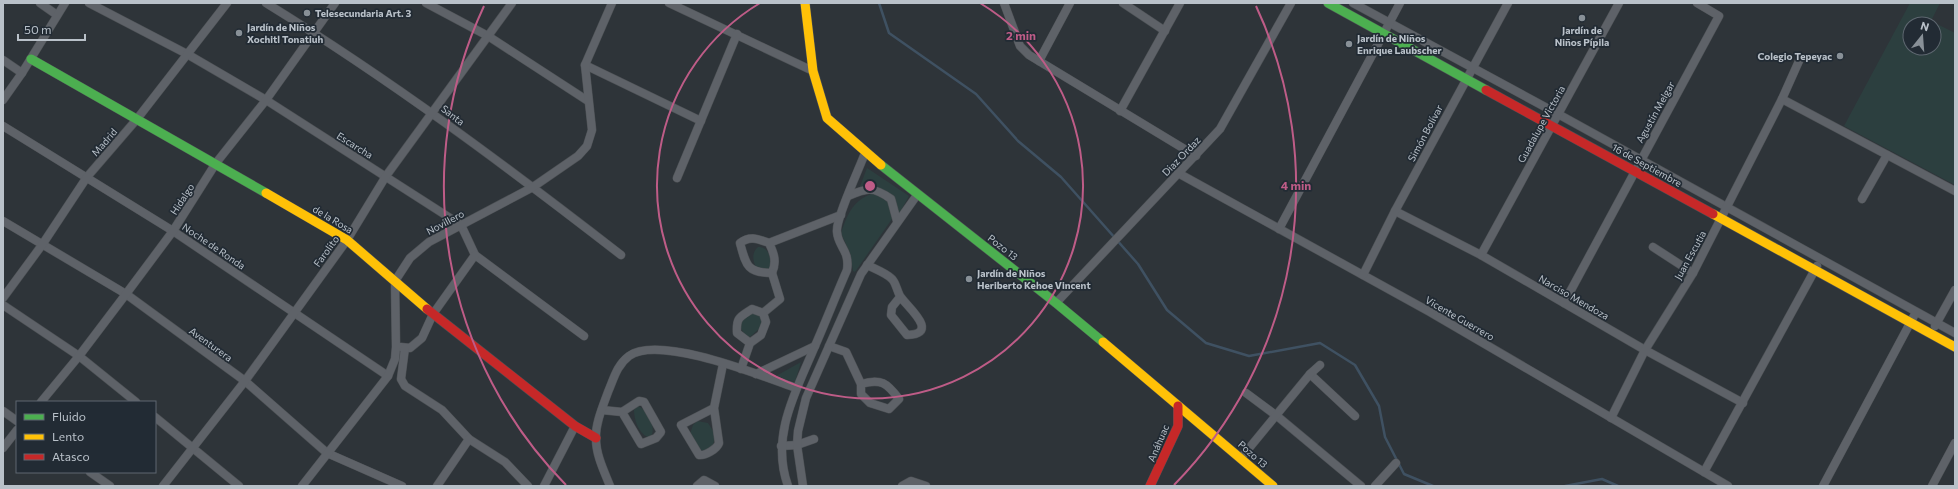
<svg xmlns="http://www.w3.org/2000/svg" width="1958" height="489" viewBox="0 0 1958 489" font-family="Commissioner,sans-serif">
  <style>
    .green { fill: #2c3f3f; fill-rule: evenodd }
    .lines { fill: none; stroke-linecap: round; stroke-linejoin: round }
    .stream { stroke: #3f5162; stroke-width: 2.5 }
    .street-casing { stroke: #4c5054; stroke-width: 9 }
    .fast-casing { stroke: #4c5054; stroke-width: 10 }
    .slow-casing { stroke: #4c5054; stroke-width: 10 }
    .jam-casing { stroke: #4c5054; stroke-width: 10 }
    .street { stroke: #5e6268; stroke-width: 8 }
    .fast { stroke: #4caf50; stroke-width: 9 }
    .slow { stroke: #ffc107; stroke-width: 9 }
    .jam { stroke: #c62828; stroke-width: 9 }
    .ring { fill: none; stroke: #be5c87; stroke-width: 2 }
    .poi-dot { fill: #889097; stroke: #222b34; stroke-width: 1.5 }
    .labels { text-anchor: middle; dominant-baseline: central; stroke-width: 3.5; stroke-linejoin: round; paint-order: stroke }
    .poi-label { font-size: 10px; font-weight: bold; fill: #b9c1c9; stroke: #222b34; text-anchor: start }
    .street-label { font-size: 10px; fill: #b9c1c9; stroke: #222b34 }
    .centre { fill: #be5c87; stroke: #222b34; stroke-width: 2 }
    .ring-label { font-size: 12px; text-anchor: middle; font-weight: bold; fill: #be5c87; stroke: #222b34; stroke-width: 3.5; stroke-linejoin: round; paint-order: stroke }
  </style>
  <rect width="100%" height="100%" fill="#2e3439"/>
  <g class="green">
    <path d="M1910 3H1940L1931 21 1955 33V185L1844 126ZM1910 24H1934V48H1910Z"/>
    <path d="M867 168 909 196 898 216 893 200 859 189Z"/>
    <path d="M871 194 878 195 888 200 894 216 855 272 853 271 850 253 841 233C847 216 852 201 871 194Z"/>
    <path d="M758 247C771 247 771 261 771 271L756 267C753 261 751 253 758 247Z"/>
    <path d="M755 311 758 312 762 320 761 327 750 337H746L739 325 742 317Z"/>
    <path d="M801 362 795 382 776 376Z"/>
    <path d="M637 406C647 408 658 429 650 438 639 435 634 420 634 410Z"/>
    <path d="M697 421 708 423 715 434 713 447 702 451 700 450 690 434 693 425Z"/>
  </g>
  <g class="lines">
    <g class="stream">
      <path d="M879 3 889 33 976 94 1018 141 1061 177 1138 264 1167 310 1206 343 1249 356 1320 343 1355 365 1379 406 1385 437 1404 474 1433 486"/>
      <path d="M1565 486 1602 479 1618 486"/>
    </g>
    <g class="street-casing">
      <g id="street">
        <path d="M40 3 57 15"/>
        <path d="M89 3 187 54 266 100 461 225 475 255 584 336"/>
        <path d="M266 3C391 80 505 165 621 255"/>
        <path d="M426 3 488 36 588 101"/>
        <path d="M669 3 813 71"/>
        <path d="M1004 3 1020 46 1029 55 1196 156"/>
        <path d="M1123 3 1165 31"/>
        <path d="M1353 3 1558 114 1955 333"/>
        <path d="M3 60 22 73"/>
        <path d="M1039 61 1070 3"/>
        <path d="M585 65 701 121"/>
        <path d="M1782 99 1955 191"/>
        <path d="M3 100 22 73 65 3"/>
        <path d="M1120 111 1180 3"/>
        <path d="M3 126 173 231 388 376"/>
        <path d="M1178 173 1430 312 1728 486"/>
        <path d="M677 178 737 34"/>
        <path d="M848 196C867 188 873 186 891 199L897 221"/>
        <path d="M1862 199 1887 155"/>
        <path d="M1395 211 1481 255 1645 350 1743 403"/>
        <path d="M3 221 126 294 245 381 327 453 402 486"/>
        <path d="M1279 229 1400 3"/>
        <path d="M769 243C774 253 777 262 772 273 747 273 746 265 740 243 750 235 758 239 769 243L841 215"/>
        <path d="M1653 247 1693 273"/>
        <path d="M1481 255 1619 3"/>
        <path d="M867 265C875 269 886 273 892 279 896 283 897 291 900 296 905 305 942 334 907 335L891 315 892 307 900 297"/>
        <path d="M1363 275 1395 211 1508 3"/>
        <path d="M3 298 42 245 87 177 137 119 227 3"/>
        <path d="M1056 303 1220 129 1291 3"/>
        <path d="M1564 303 1719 16 1697 3"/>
        <path d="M3 305 79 356 136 402"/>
        <path d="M763 313 780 299 772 273"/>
        <path d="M1935 326 1955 290"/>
        <path d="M829 346 846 352 861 384V394L870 403 889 409 899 399C887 383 881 378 861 384"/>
        <path d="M401 347 410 348 422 338 433 314 475 255"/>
        <path d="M405 348 401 379 405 386 442 410 469 439 505 462 528 486"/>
        <path d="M741 369 750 343 761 335 766 322 763 313 752 309C740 317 736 317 737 333L750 343"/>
        <path d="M756 374 815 346"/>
        <path d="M1310 374 1355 416"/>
        <path d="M1246 393 1277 416 1361 486"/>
        <path d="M41 402 79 356 126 294 173 231 216 163 266 100 335 3"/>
        <path d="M714 408 681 425 699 455C705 456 717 449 719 443L714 408 723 364"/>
        <path d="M602 410 622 412 639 401 644 402 661 432 656 438 641 444 622 412"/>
        <path d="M3 411 17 421"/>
        <path d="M155 417 239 486"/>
        <path d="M1611 418 1645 350 1693 273 1782 99 1799 61"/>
        <path d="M781 446 797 445 814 439"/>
        <path d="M3 448 17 430"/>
        <path d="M1241 458 1310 374 1320 365"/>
        <path d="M90 472 110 486"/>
        <path d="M1704 472 1817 266"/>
        <path d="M163 486 245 381 347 240 386 176 512 3"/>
        <path d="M302 486 388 376 395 359 396 347 395 281 410 258 429 242 533 187 578 156 587 146 592 130 585 65 612 3"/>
        <path d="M437 486 469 439"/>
        <path d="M544 486 575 426"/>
        <path d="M610 486C604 471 596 455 596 439 595 424 603 406 608 392 614 378 617 365 629 356 659 334 762 376 796 388"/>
        <path d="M697 486 704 480 715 486"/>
        <path d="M788 486C770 436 796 391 815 346 826 321 836 295 847 270 850 250 838 247 837 232 835 220 860 167 865 153"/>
        <path d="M803 486 797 445 798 431 806 398 861 274 917 195"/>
        <path d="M902 486 911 481 926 486"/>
        <path d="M1375 486 1396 463"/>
        <path d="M1823 486 1916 312"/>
        <path d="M1932 486 1955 443"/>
      </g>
    </g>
    <g class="fast-casing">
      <g id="fast">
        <path d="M1328 3 1486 90"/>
        <path d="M31 59 266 193"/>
        <path d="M881 165 1056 303 1103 342"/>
      </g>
    </g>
    <g class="slow-casing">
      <g id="slow">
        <path d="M805 3 813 71 827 118 881 165"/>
        <path d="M266 193 347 240 427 309"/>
        <path d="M1713 214 1955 347"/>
        <path d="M1103 342 1273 486"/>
      </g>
    </g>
    <g class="jam-casing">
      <g id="jam">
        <path d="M1486 90 1713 214"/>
        <path d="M427 309 575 426 596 438"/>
        <path d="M1150 486 1178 426V406"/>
      </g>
    </g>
    <use href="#street" class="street"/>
    <use href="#fast" class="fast"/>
    <use href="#slow" class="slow"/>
    <use href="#jam" class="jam"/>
  </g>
  <g class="ring">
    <path d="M980 3A213 213 0 1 1 760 3"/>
    <path d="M566 485A426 426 0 0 1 484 6M1256 6A426 426 0 0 1 1174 485"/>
  </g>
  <g class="poi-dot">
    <circle cx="307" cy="13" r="4"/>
    <circle cx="1582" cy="18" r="4"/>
    <circle cx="239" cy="33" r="4"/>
    <circle cx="1349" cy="44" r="4"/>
    <circle cx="1840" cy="56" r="4"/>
    <circle cx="969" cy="279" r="4"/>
  </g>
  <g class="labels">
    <g class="poi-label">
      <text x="315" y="13">Telesecundaria Art. 3</text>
      <text x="247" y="27">Jardín de Niños<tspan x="247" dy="12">Xochitl Tonatiuh</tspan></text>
      <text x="1582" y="30" text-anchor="middle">Jardín de<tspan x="1582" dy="12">Niños Pípila</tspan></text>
      <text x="1357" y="38">Jardín de Niños<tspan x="1357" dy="12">Enrique Laubscher</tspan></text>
      <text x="1832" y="56" text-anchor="end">Colegio Tepeyac</text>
      <text x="977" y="273">Jardín de Niños<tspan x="977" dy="12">Heriberto Kehoe Vincent</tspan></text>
    </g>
    <g class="street-label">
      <text transform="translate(1655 112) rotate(-61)">Agustín Melgar</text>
      <text transform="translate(453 115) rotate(37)">Santa</text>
      <text transform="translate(1541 124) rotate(-61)">Guadalupe Victoria</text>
      <text transform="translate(1425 133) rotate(-62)">Simón Bolívar</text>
      <text transform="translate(104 142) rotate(-49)">Madrid</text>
      <text transform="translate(355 145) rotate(32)">Escarcha</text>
      <text transform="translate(1181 156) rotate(-46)">Diaz Ordaz</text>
      <text transform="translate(1647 165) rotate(29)">16 de Septiembre</text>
      <text transform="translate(182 199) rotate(-57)">Hidalgo</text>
      <text transform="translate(333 219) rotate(31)">de la Rosa</text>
      <text transform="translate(445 222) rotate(-28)">Novillero</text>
      <text transform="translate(214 246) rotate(34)">Noche de Ronda</text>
      <text transform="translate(1003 247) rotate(38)">Pozo 13</text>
      <text transform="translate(326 251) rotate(-54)">Farolito</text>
      <text transform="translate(1690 255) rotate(-61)">Juan Escutia</text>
      <text transform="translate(1574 297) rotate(30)">Narciso Mendoza</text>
      <text transform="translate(1460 318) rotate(30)">Vicente Guerrero</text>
      <text transform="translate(211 344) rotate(36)">Aventurera</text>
      <text transform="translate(1158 443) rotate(-67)">Anáhuac</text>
      <text transform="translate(1253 454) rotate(41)">Pozo 13</text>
    </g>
  </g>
  <circle cx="870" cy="186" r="6" class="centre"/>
  <g class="ring-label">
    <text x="1021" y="40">2 min</text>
    <text x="1296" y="190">4 min</text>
  </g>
  <rect width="1958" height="489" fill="none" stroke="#b9c1c9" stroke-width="8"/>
  <rect x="16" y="401" width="140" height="72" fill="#222b34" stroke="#5e6770"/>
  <rect x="24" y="414" width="20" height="6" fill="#4caf50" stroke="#5e6770"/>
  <text x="52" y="421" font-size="12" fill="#b9c1c9">Fluido</text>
  <rect x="24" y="434" width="20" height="6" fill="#ffc107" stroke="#5e6770"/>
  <text x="52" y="441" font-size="12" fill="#b9c1c9">Lento</text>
  <rect x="24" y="454" width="20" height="6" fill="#c62828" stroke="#5e6770"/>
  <text x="52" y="461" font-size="12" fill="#b9c1c9">Atasco</text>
  <g transform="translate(1922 36) rotate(17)"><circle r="19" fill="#222b34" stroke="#5e6770"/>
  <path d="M0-3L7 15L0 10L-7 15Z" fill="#889097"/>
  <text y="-6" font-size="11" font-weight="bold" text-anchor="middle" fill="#b9c1c9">N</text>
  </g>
  <path d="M18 34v6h67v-6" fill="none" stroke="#b9c1c9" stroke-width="2"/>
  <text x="24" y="34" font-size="12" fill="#b9c1c9" stroke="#222b34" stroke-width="3" paint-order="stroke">50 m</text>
</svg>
